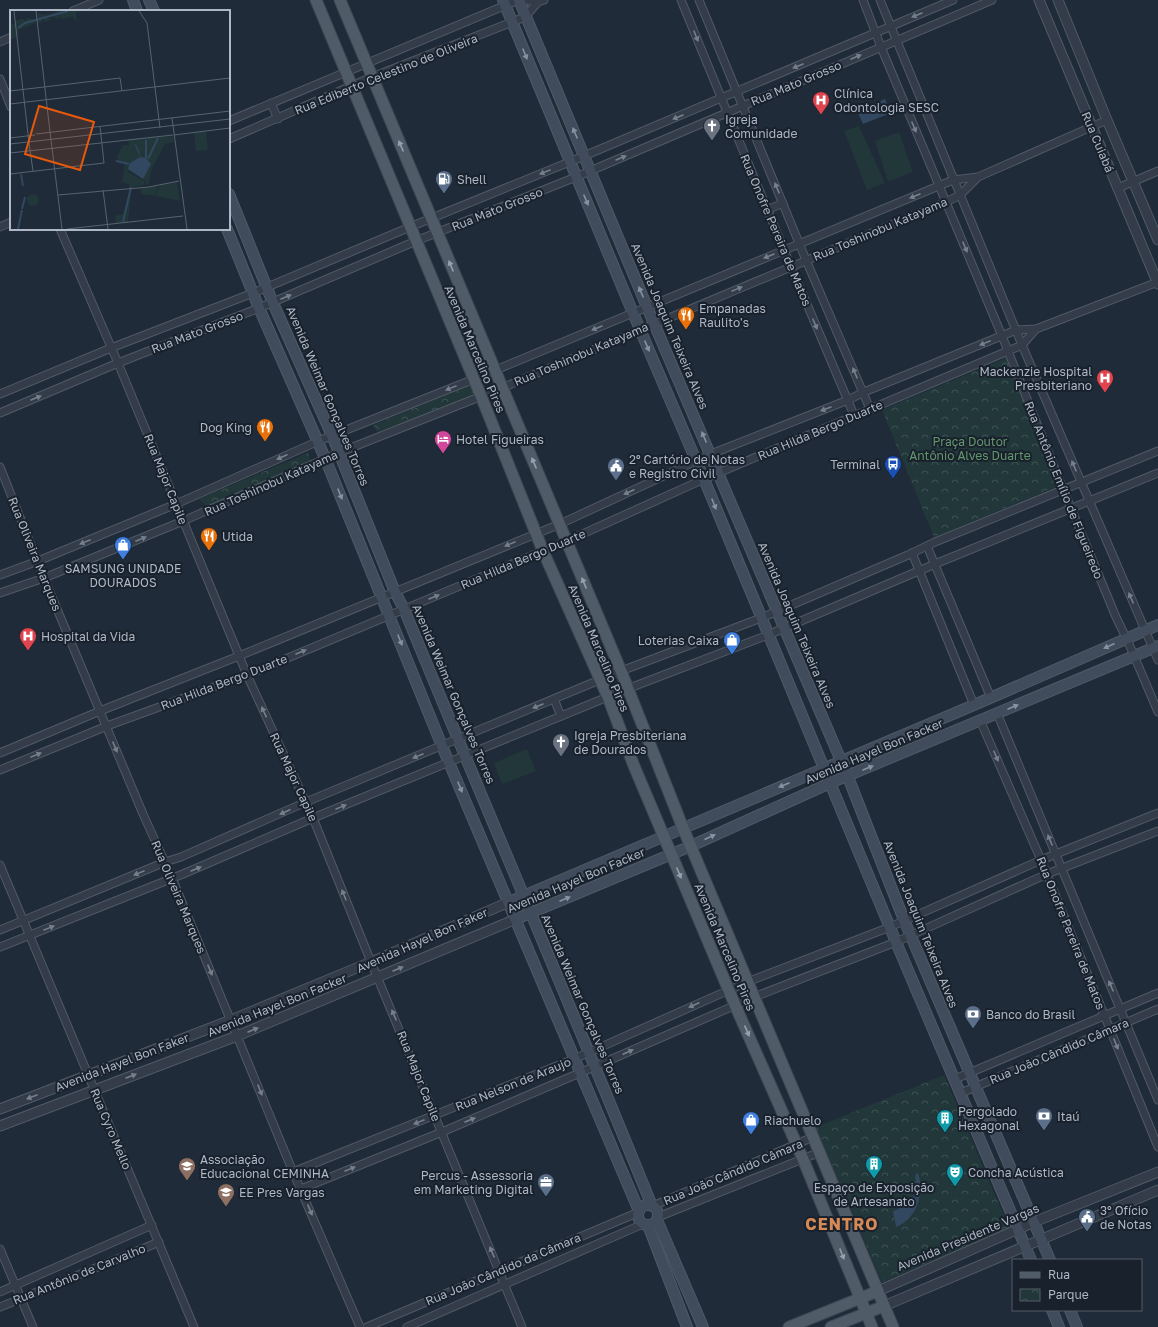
<svg xmlns="http://www.w3.org/2000/svg" width="1158" height="1327" viewBox="0 0 1158 1327" font-family="'Golos Text',sans-serif">
  <style>
    .park { fill: url(#park-crowns) }
    .pitch { fill: #213739 }
    .water { fill: #324760 }
    .lines { fill: none; stroke-linecap: round; stroke-linejoin: round }
    .minor-casing { stroke: #505a66; stroke-width: 9 }
    .tertiary-casing { stroke: #505a66; stroke-width: 11 }
    .secondary-casing { stroke: #505a66; stroke-width: 12 }
    .primary-casing { stroke: #3c4552; stroke-width: 13 }
    .minor { stroke: #333c48; stroke-width: 7 }
    .tertiary { stroke: #333c48; stroke-width: 9 }
    .secondary { stroke: #404c5b; stroke-width: 10 }
    .primary { stroke: #505b68; stroke-width: 11 }
    .oneway { fill: #76808d }
    .oneway2 { fill: #8792a0 }
    .oneway3 { fill: #96a0ae }
    .labels { text-anchor: middle; dominant-baseline: central; stroke-width: 4; stroke-linejoin: round; paint-order: stroke }
    .street-label { font-size: 12px; fill: #adb7c5; stroke: #18212c }
    .poi-label { font-size: 12px; fill: #adb7c5; stroke: #18212c; text-anchor: start }
    .park-label { font-size: 12px; fill: #64966d; stroke: #18212c }
    .district-label { font-size: 16px; font-weight: bold; letter-spacing: 1px; fill: #d78956; stroke: #18212c }
    .inset-river { fill: none; stroke: #324760; stroke-width: 2 }
    .inset-road { fill: none; stroke: #586370; stroke-width: 1 }
    .view { fill: #e8590c; fill-opacity: 0.15; stroke: #e8590c; stroke-width: 2 }
    .inset-edge { fill: none; stroke: #adb7c5; stroke-width: 2 }
  </style>
  <defs>
    <pattern id="park-crowns" width="20" height="18" patternUnits="userSpaceOnUse"><rect width="20" height="18" fill="#213739"/><path d="M2 6a3 3 0 1 1 6 0M12 15a3 3 0 1 1 6 0" fill="none" stroke="#3f5254"/></pattern>
  </defs>
  <rect width="100%" height="100%" fill="#1f2b38"/>
  <g class="park">
    <path d="M1006 358 1058 486 934 537 882 410Z"/>
    <path d="M471 385 475 395 471 397 377 432 373 425Z"/>
    <path d="M308 453 311 461 208 508 199 499Z"/>
    <path d="M944 1075 1009 1228 882 1282 816 1127Z"/>
  </g>
  <g class="pitch">
    <path d="M859 126 885 183 867 190 844 131Z"/>
    <path d="M899 132 913 172 888 182 875 141Z"/>
    <path d="M527 749 536 771 502 784 494 763Z"/>
  </g>
  <g class="water">
    <path d="M885 99 891 113 863 124 857 111Z"/>
    <path d="M918 1173C925 1193 917 1219 896 1227L893 1211C911 1205 919 1194 915 1175Z"/>
  </g>
  <g class="lines">
    <g class="minor-casing">
      <g id="minor">
        <path d="M522 0 538 2"/>
        <path d="M681 0 784 250 854 415"/>
        <path d="M699 0 806 260 870 409"/>
        <path d="M863 0 881 47 1002 336 1063 489 1116 617 1129 644 1158 712"/>
        <path d="M880 0 1022 345 1158 660"/>
        <path d="M73 11 99 0"/>
        <path d="M0 42 11 37"/>
        <path d="M0 79 11 107"/>
        <path d="M271 103 278 119"/>
        <path d="M229 121 518 0"/>
        <path d="M229 139 372 77 525 17 538 2 544 0"/>
        <path d="M1118 188 1158 171"/>
        <path d="M767 210 783 203"/>
        <path d="M0 227 11 222"/>
        <path d="M60 229 118 363 247 675 313 818 371 962 522 1327"/>
        <path d="M0 394 111 348 253 293 410 227 584 156 953 0"/>
        <path d="M0 413 118 363 259 308 416 241 576 177 992 0"/>
        <path d="M0 467 44 578 143 814 172 878 293 1172 360 1327"/>
        <path d="M927 546 991 698"/>
        <path d="M912 553 974 705"/>
        <path d="M0 575 38 561 176 504 321 440 474 379 953 180 978 177 1107 120"/>
        <path d="M0 593 44 578 183 521 338 453 502 388 946 202 960 195 978 177"/>
        <path d="M554 699 561 716"/>
        <path d="M997 713 1158 1100"/>
        <path d="M980 720 1041 860 1158 1147"/>
        <path d="M0 753 100 711 239 656 560 524 711 454 848 400 864 392 1016 330 1036 329 1158 282"/>
        <path d="M0 770 107 726 247 675 567 541 704 479 1008 351 1022 345 1036 329"/>
        <path d="M0 865 194 1327"/>
        <path d="M0 930 165 862 181 857 306 802 621 671 761 618 908 555 935 542 1158 451"/>
        <path d="M0 947 183 874 313 818 627 689 768 635 935 564 1158 473"/>
        <path d="M955 1079 1158 993"/>
        <path d="M961 1093 1158 1009"/>
        <path d="M293 1172 574 1059 747 982 890 927 1041 860 1158 813"/>
        <path d="M301 1189 442 1132 596 1066 754 997 896 942 1047 874 1158 831"/>
        <path d="M653 1206 813 1137"/>
        <path d="M658 1217 820 1152"/>
        <path d="M0 1249 33 1327"/>
        <path d="M0 1292 152 1225"/>
        <path d="M0 1307 159 1242"/>
        <path d="M367 1327 639 1212"/>
        <path d="M407 1327 643 1224"/>
      </g>
    </g>
    <g class="tertiary-casing">
      <g id="tertiary">
        <path d="M1039 0 1158 284"/>
        <path d="M1058 0 1107 120 1158 240"/>
        <path d="M0 1109 231 1020 371 962 509 902"/>
        <path d="M0 1126 237 1036 516 919"/>
        <path d="M878 1291 1034 1222 1158 1172"/>
        <path d="M884 1306 1158 1190"/>
      </g>
    </g>
    <g class="secondary-casing">
      <g id="secondary">
        <path d="M133 0 137 11"/>
        <path d="M149 0 154 11"/>
        <path d="M503 0 633 313 704 479 896 942 1031 1260"/>
        <path d="M519 0 647 307 848 777 904 920 1050 1260"/>
        <path d="M229 194 273 303 334 440 395 592 404 609C486 808 571 1006 652 1206"/>
        <path d="M227 229 259 308 325 458 442 746 639 1211"/>
        <path d="M509 902 974 705 1158 625"/>
        <path d="M516 919 691 846 830 783 1158 646"/>
        <circle cx="648" cy="1215" r="10"/>
        <path d="M657 1220 703 1327"/>
        <path d="M648 1225 687 1327"/>
        <path d="M1052 1310 1059 1327"/>
        <path d="M1070 1310 1077 1327"/>
      </g>
    </g>
    <g class="primary-casing">
      <g id="primary">
        <path d="M316 0 481 396 543 551 608 697 634 766 735 1005 803 1159 872 1327"/>
        <path d="M340 0 621 671 683 828 893 1327"/>
        <path d="M789 1327 878 1291"/>
        <path d="M831 1327 884 1306"/>
      </g>
    </g>
    <use href="#minor" class="minor"/>
    <use href="#tertiary" class="tertiary"/>
    <use href="#secondary" class="secondary"/>
    <use href="#primary" class="primary"/>
  </g>
  <defs><path id="oneway-solid" d="M-6-.8H1V-3.2L6.5 0L1 3.2V.8H-6Z"/></defs>
  <g class="oneway">
    <use href="#oneway-solid" transform="translate(917 15) rotate(157)"/>
    <use href="#oneway-solid" transform="translate(696 36) rotate(68)"/>
    <use href="#oneway-solid" transform="translate(856 57) rotate(-23)"/>
    <use href="#oneway-solid" transform="translate(798 66) rotate(157)"/>
    <use href="#oneway-solid" transform="translate(678 117) rotate(157)"/>
    <use href="#oneway-solid" transform="translate(914 127) rotate(67)"/>
    <use href="#oneway-solid" transform="translate(621 158) rotate(-23)"/>
    <use href="#oneway-solid" transform="translate(545 172) rotate(158)"/>
    <use href="#oneway-solid" transform="translate(777 188) rotate(-113)"/>
    <use href="#oneway-solid" transform="translate(915 196) rotate(157)"/>
    <use href="#oneway-solid" transform="translate(965 247) rotate(67)"/>
    <use href="#oneway-solid" transform="translate(769 256) rotate(157)"/>
    <use href="#oneway-solid" transform="translate(737 289) rotate(-22)"/>
    <use href="#oneway-solid" transform="translate(286 297) rotate(-23)"/>
    <use href="#oneway-solid" transform="translate(815 324) rotate(67)"/>
    <use href="#oneway-solid" transform="translate(597 328) rotate(157)"/>
    <use href="#oneway-solid" transform="translate(985 343) rotate(158)"/>
    <use href="#oneway-solid" transform="translate(855 373) rotate(-113)"/>
    <use href="#oneway-solid" transform="translate(451 388) rotate(158)"/>
    <use href="#oneway-solid" transform="translate(36 398) rotate(-23)"/>
    <use href="#oneway-solid" transform="translate(826 409) rotate(159)"/>
    <use href="#oneway-solid" transform="translate(282 457) rotate(156)"/>
    <use href="#oneway-solid" transform="translate(1074 466) rotate(-113)"/>
    <use href="#oneway-solid" transform="translate(629 492) rotate(155)"/>
    <use href="#oneway-solid" transform="translate(141 539) rotate(-22)"/>
    <use href="#oneway-solid" transform="translate(85 542) rotate(158)"/>
    <use href="#oneway-solid" transform="translate(510 544) rotate(158)"/>
    <use href="#oneway-solid" transform="translate(434 597) rotate(-23)"/>
    <use href="#oneway-solid" transform="translate(1131 598) rotate(-114)"/>
    <use href="#oneway-solid" transform="translate(301 652) rotate(-23)"/>
    <use href="#oneway-solid" transform="translate(538 706) rotate(157)"/>
    <use href="#oneway-solid" transform="translate(264 712) rotate(-115)"/>
    <use href="#oneway-solid" transform="translate(115 747) rotate(67)"/>
    <use href="#oneway-solid" transform="translate(36 755) rotate(-22)"/>
    <use href="#oneway-solid" transform="translate(418 756) rotate(158)"/>
    <use href="#oneway-solid" transform="translate(996 756) rotate(67)"/>
    <use href="#oneway-solid" transform="translate(341 807) rotate(-22)"/>
    <use href="#oneway-solid" transform="translate(285 812) rotate(156)"/>
    <use href="#oneway-solid" transform="translate(1050 840) rotate(-113)"/>
    <use href="#oneway-solid" transform="translate(196 869) rotate(-23)"/>
    <use href="#oneway-solid" transform="translate(139 873) rotate(158)"/>
    <use href="#oneway-solid" transform="translate(344 895) rotate(-112)"/>
    <use href="#oneway-solid" transform="translate(49 928) rotate(-22)"/>
    <use href="#oneway-solid" transform="translate(398 969) rotate(-23)"/>
    <use href="#oneway-solid" transform="translate(210 970) rotate(67)"/>
    <use href="#oneway-solid" transform="translate(1111 986) rotate(-113)"/>
    <use href="#oneway-solid" transform="translate(694 1005) rotate(156)"/>
    <use href="#oneway-solid" transform="translate(394 1015) rotate(-113)"/>
    <use href="#oneway-solid" transform="translate(253 1030) rotate(-23)"/>
    <use href="#oneway-solid" transform="translate(1116 1044) rotate(68)"/>
    <use href="#oneway-solid" transform="translate(628 1052) rotate(-24)"/>
    <use href="#oneway-solid" transform="translate(131 1076) rotate(-21)"/>
    <use href="#oneway-solid" transform="translate(260 1090) rotate(68)"/>
    <use href="#oneway-solid" transform="translate(32 1097) rotate(159)"/>
    <use href="#oneway-solid" transform="translate(470 1120) rotate(-23)"/>
    <use href="#oneway-solid" transform="translate(419 1122) rotate(158)"/>
    <use href="#oneway-solid" transform="translate(350 1169) rotate(-22)"/>
    <use href="#oneway-solid" transform="translate(310 1210) rotate(67)"/>
    <use href="#oneway-solid" transform="translate(492 1252) rotate(-113)"/>
  </g>
  <g class="oneway2">
    <use href="#oneway-solid" transform="translate(525 54) rotate(68)"/>
    <use href="#oneway-solid" transform="translate(575 133) rotate(-113)"/>
    <use href="#oneway-solid" transform="translate(586 200) rotate(67)"/>
    <use href="#oneway-solid" transform="translate(641 292) rotate(-113)"/>
    <use href="#oneway-solid" transform="translate(647 346) rotate(67)"/>
    <use href="#oneway-solid" transform="translate(704 437) rotate(-113)"/>
    <use href="#oneway-solid" transform="translate(340 494) rotate(68)"/>
    <use href="#oneway-solid" transform="translate(714 504) rotate(68)"/>
    <use href="#oneway-solid" transform="translate(400 640) rotate(68)"/>
    <use href="#oneway-solid" transform="translate(1109 646) rotate(156)"/>
    <use href="#oneway-solid" transform="translate(1013 707) rotate(-23)"/>
    <use href="#oneway-solid" transform="translate(868 768) rotate(-23)"/>
    <use href="#oneway-solid" transform="translate(784 785) rotate(157)"/>
    <use href="#oneway-solid" transform="translate(460 787) rotate(67)"/>
    <use href="#oneway-solid" transform="translate(710 837) rotate(-24)"/>
    <use href="#oneway-solid" transform="translate(565 899) rotate(-23)"/>
  </g>
  <g class="oneway3">
    <use href="#oneway-solid" transform="translate(401 146) rotate(-113)"/>
    <use href="#oneway-solid" transform="translate(451 266) rotate(-113)"/>
    <use href="#oneway-solid" transform="translate(534 463) rotate(-113)"/>
    <use href="#oneway-solid" transform="translate(584 583) rotate(-113)"/>
    <use href="#oneway-solid" transform="translate(679 873) rotate(67)"/>
    <use href="#oneway-solid" transform="translate(747 1031) rotate(66)"/>
    <use href="#oneway-solid" transform="translate(842 1254) rotate(68)"/>
  </g>
  <defs>
    <g id="hospital-pin" transform="scale(0.9)"><path d="M0 17L-7.5 6A9.5 9.5 0 1 1 7.5 6Z" fill="#e0444e" stroke="#18212c"/><path d="M-5-5h3v3.5h4V-5h3V5h-3V1.5h-4V5h-3Z" fill="#fff"/></g>
    <g id="church-pin" transform="scale(0.9)"><path d="M0 17L-7.5 6A9.5 9.5 0 1 1 7.5 6Z" fill="#6b7280" stroke="#18212c"/><path d="M-1.2-6h2.4v3.5h3.3v2.4h-3.3V6h-2.4V-.1h-3.3v-2.4h3.3Z" fill="#fff"/></g>
    <g id="fuel-pin" transform="scale(0.9)"><path d="M0 17L-7.5 6A9.5 9.5 0 1 1 7.5 6Z" fill="#5c6f8a" stroke="#18212c"/><path d="M-5.5-6h7V0h2V4h1.3V-2.5L3-4.5l.8-.8L6-3V5H2.5V1h-1V6h-7ZM-4.2-4.7v3.2H.2V-4.7Z" fill="#fff"/></g>
    <g id="restaurant-pin" transform="scale(0.9)"><path d="M0 17L-7.5 6A9.5 9.5 0 1 1 7.5 6Z" fill="#e8710a" stroke="#18212c"/><path d="M-5-6h1v4h1v-4h1v4h1v-4h1v5L-1.5 .5V6h-2V.5L-5-1ZM5-6V6H3V1.5H1.5Q1.5-4 5-6Z" fill="#fff"/></g>
    <g id="hotel-pin" transform="scale(0.9)"><path d="M0 17L-7.5 6A9.5 9.5 0 1 1 7.5 6Z" fill="#d1479c" stroke="#18212c"/><path d="M-6-4.5h1.5V1H6V5H4.5V3h-9V5H-6ZM-4 0a1.8 1.8 0 1 1 3.6 0ZM.5 0V-2.5h3Q6-2.5 6 0Z" fill="#fff"/></g>
    <g id="bus-pin" transform="scale(0.9)"><path d="M0 17L-7.5 6A9.5 9.5 0 1 1 7.5 6Z" fill="#1a4fb4" stroke="#18212c"/><path d="M-5-6H5V4H4V6H2V4H-2V6H-4V4H-5ZM-3.5-4V0h7V-4ZM-3.5 1.2v1.5H-2V1.2ZM2 1.2v1.5H3.5V1.2Z" fill="#fff"/></g>
    <g id="civic-pin" transform="scale(0.9)"><path d="M0 17L-7.5 6A9.5 9.5 0 1 1 7.5 6Z" fill="#5c6f8a" stroke="#18212c"/><path d="M-.6-6.5H3V-4.5H.6V-3L4-1V1h2V6H-6V1h2V-1L-.6-3ZM-1.2 2.5V6h2.4V2.5Z" fill="#fff"/></g>
    <g id="shop-pin" transform="scale(0.9)"><path d="M0 17L-7.5 6A9.5 9.5 0 1 1 7.5 6Z" fill="#3f7fe0" stroke="#18212c"/><path d="M-5-2.5h2.3a2.7 3.5 0 0 1 5.4 0H5L5.5 6h-11ZM-1.5-2.5h3a1.5 2.3 0 0 0-3 0Z" fill="#fff"/></g>
    <g id="bank-pin" transform="scale(0.9)"><path d="M0 17L-7.5 6A9.5 9.5 0 1 1 7.5 6Z" fill="#5c6f8a" stroke="#18212c"/><path d="M-6-4H6V4H-6ZM0-2.3a2.3 2.3 0 1 0 0 4.6a2.3 2.3 0 1 0 0-4.6Z" fill="#fff"/></g>
    <g id="building-pin" transform="scale(0.9)"><path d="M0 17L-7.5 6A9.5 9.5 0 1 1 7.5 6Z" fill="#0f9aa8" stroke="#18212c"/><path d="M-4-6H4V6H1V3H-1V6H-4ZM-2.5-4.3h1.7v1.8h-1.7ZM.8-4.3h1.7v1.8H.8ZM-2.5-1h1.7V.8h-1.7ZM.8-1h1.7V.8H.8Z" fill="#fff"/></g>
    <g id="school-pin" transform="scale(0.9)"><path d="M0 17L-7.5 6A9.5 9.5 0 1 1 7.5 6Z" fill="#8d6e63" stroke="#18212c"/><path d="M0-5L7-2L0 1L-7-2ZM-4 1L0 2.5L4 1V4Q0 6-4 4Z" fill="#fff"/></g>
    <g id="theatre-pin" transform="scale(0.9)"><path d="M0 17L-7.5 6A9.5 9.5 0 1 1 7.5 6Z" fill="#0f9aa8" stroke="#18212c"/><path d="M-5-5.5Q0-4 5-5.5V0Q5 5 0 6Q-5 5-5 0ZM-3.3-2.5H-1v1.5H-3.3ZM1-2.5H3.3v1.5H1ZM-2.8 1Q0 5.5 2.8 1Z" fill="#fff"/></g>
    <g id="office-pin" transform="scale(0.9)"><path d="M0 17L-7.5 6A9.5 9.5 0 1 1 7.5 6Z" fill="#5c6f8a" stroke="#18212c"/><path d="M-6-3h4V-5.5h4V-3h4V5H-6ZM-1-4.5V-3h2v-1.5ZM-6 0V1H6V0Z" fill="#fff"/></g>
  </defs>
  <g fill-rule="evenodd">
    <use href="#hospital-pin" x="821" y="100"/>
    <use href="#church-pin" x="712" y="126"/>
    <use href="#fuel-pin" x="444" y="179"/>
    <use href="#restaurant-pin" x="686" y="315"/>
    <use href="#hospital-pin" x="1105" y="378"/>
    <use href="#restaurant-pin" x="265" y="427"/>
    <use href="#hotel-pin" x="443" y="439"/>
    <use href="#bus-pin" x="893" y="464"/>
    <use href="#civic-pin" x="616" y="466"/>
    <use href="#restaurant-pin" x="209" y="536"/>
    <use href="#shop-pin" x="123" y="545"/>
    <use href="#hospital-pin" x="28" y="636"/>
    <use href="#shop-pin" x="732" y="640"/>
    <use href="#church-pin" x="561" y="742"/>
    <use href="#bank-pin" x="973" y="1014"/>
    <use href="#bank-pin" x="1044" y="1116"/>
    <use href="#building-pin" x="945" y="1118"/>
    <use href="#shop-pin" x="751" y="1120"/>
    <use href="#building-pin" x="874" y="1164"/>
    <use href="#school-pin" x="187" y="1166"/>
    <use href="#theatre-pin" x="955" y="1172"/>
    <use href="#office-pin" x="546" y="1182"/>
    <use href="#school-pin" x="226" y="1192"/>
    <use href="#civic-pin" x="1087" y="1217"/>
  </g>
  <g class="labels">
    <g class="street-label">
      <text transform="translate(386 74) rotate(-22)">Rua Ediberto Celestino de Oliveira</text>
      <text transform="translate(796 83) rotate(-23)">Rua Mato Grosso</text>
      <text transform="translate(1098 142) rotate(67)">Rua Cuiabá</text>
      <text transform="translate(497 209) rotate(-22)">Rua Mato Grosso</text>
      <text transform="translate(880 229) rotate(-23)">Rua Toshinobu Katayama</text>
      <text transform="translate(776 230) rotate(67)">Rua Onofre Pereira de Matos</text>
      <text transform="translate(670 326) rotate(67)">Avenida Joaquim Teixeira Alves</text>
      <text transform="translate(197 332) rotate(-21)">Rua Mato Grosso</text>
      <text transform="translate(475 349) rotate(67)">Avenida Marcelino Pires</text>
      <text transform="translate(581 354) rotate(-23)">Rua Toshinobu Katayama</text>
      <text transform="translate(328 396) rotate(67)">Avenida Weimar Gonçalves Torres</text>
      <text transform="translate(820 430) rotate(-23)">Rua Hilda Bergo Duarte</text>
      <text transform="translate(166 479) rotate(68)">Rua Major Capile</text>
      <text transform="translate(271 483) rotate(-24)">Rua Toshinobu Katayama</text>
      <text transform="translate(1064 490) rotate(68)">Rua Antônio Emílio de Figueiredo</text>
      <text transform="translate(35 554) rotate(68)">Rua Oliveira Marques</text>
      <text transform="translate(523 559) rotate(-23)">Rua Hilda Bergo Duarte</text>
      <text transform="translate(797 625) rotate(67)">Avenida Joaquim Teixeira Alves</text>
      <text transform="translate(599 648) rotate(67)">Avenida Marcelino Pires</text>
      <text transform="translate(224 682) rotate(-21)">Rua Hilda Bergo Duarte</text>
      <text transform="translate(454 694) rotate(67)">Avenida Weimar Gonçalves Torres</text>
      <text transform="translate(874 751) rotate(-23)">Avenida Hayel Bon Facker</text>
      <text transform="translate(294 777) rotate(65)">Rua Major Capile</text>
      <text transform="translate(576 880) rotate(-23)">Avenida Hayel Bon Facker</text>
      <text transform="translate(179 897) rotate(67)">Rua Oliveira Marques</text>
      <text transform="translate(921 924) rotate(68)">Avenida Joaquim Teixeira Alves</text>
      <text transform="translate(1071 933) rotate(68)">Rua Onofre Pereira de Matos</text>
      <text transform="translate(422 940) rotate(-24)">Avenida Hayel Bon Faker</text>
      <text transform="translate(725 947) rotate(67)">Avenida Marcelino Pires</text>
      <text transform="translate(583 1004) rotate(67)">Avenida Weimar Gonçalves Torres</text>
      <text transform="translate(277 1005) rotate(-22)">Avenida Hayel Bon Facker</text>
      <text transform="translate(1059 1051) rotate(-23)">Rua João Cândido Câmara</text>
      <text transform="translate(122 1062) rotate(-21)">Avenida Hayel Bon Faker</text>
      <text transform="translate(419 1076) rotate(68)">Rua Major Capile</text>
      <text transform="translate(513 1084) rotate(-22)">Rua Nelson de Araujo</text>
      <text transform="translate(111 1129) rotate(67)">Rua Cyro Mello</text>
      <text transform="translate(733 1172) rotate(-23)">Rua João Cândido Câmara</text>
      <text transform="translate(968 1237) rotate(-23)">Avenida Presidente Vargas</text>
      <text transform="translate(503 1269) rotate(-23)">Rua João Cândido da Câmara</text>
      <text transform="translate(79 1274) rotate(-22)">Rua Antônio de Carvalho</text>
    </g>
    <g class="poi-label">
      <text x="834" y="93">Clínica<tspan x="834" dy="14">Odontologia SESC</tspan></text>
      <text x="725" y="119">Igreja<tspan x="725" dy="14">Comunidade</tspan></text>
      <text x="457" y="179">Shell</text>
      <text x="699" y="308">Empanadas<tspan x="699" dy="14">Raulito's</tspan></text>
      <text x="1092" y="371" text-anchor="end">Mackenzie Hospital<tspan x="1092" dy="14">Presbiteriano</tspan></text>
      <text x="252" y="427" text-anchor="end">Dog King</text>
      <text x="456" y="439">Hotel Figueiras</text>
      <text x="629" y="459">2º Cartório de Notas<tspan x="629" dy="14">e Registro Civil</tspan></text>
      <text x="880" y="464" text-anchor="end">Terminal</text>
      <text x="222" y="536">Utida</text>
      <text x="123" y="568" text-anchor="middle">SAMSUNG UNIDADE<tspan x="123" dy="14">DOURADOS</tspan></text>
      <text x="41" y="636">Hospital da Vida</text>
      <text x="719" y="640" text-anchor="end">Loterias Caixa</text>
      <text x="574" y="735">Igreja Presbiteriana<tspan x="574" dy="14">de Dourados</tspan></text>
      <text x="986" y="1014">Banco do Brasil</text>
      <text x="958" y="1111">Pergolado<tspan x="958" dy="14">Hexagonal</tspan></text>
      <text x="1057" y="1116">Itaú</text>
      <text x="764" y="1120">Riachuelo</text>
      <text x="200" y="1159">Associação<tspan x="200" dy="14">Educacional CEMINHA</tspan></text>
      <text x="968" y="1172">Concha Acústica</text>
      <text x="533" y="1175" text-anchor="end">Percus - Assessoria<tspan x="533" dy="14">em Marketing Digital</tspan></text>
      <text x="874" y="1187" text-anchor="middle">Espaço de Exposição<tspan x="874" dy="14">de Artesanato</tspan></text>
      <text x="239" y="1192">EE Pres Vargas</text>
      <text x="1100" y="1210">3° Ofício<tspan x="1100" dy="14">de Notas</tspan></text>
    </g>
    <g class="park-label">
      <text x="970" y="441">Praça Doutor<tspan x="970" dy="14">Antônio Alves Duarte</tspan></text>
    </g>
    <g class="district-label">
      <text x="842" y="1224">CENTRO</text>
    </g>
  </g>
  <g transform="translate(10 10)">
    <rect width="220" height="220" fill="#1f2b38"/>
    <path d="M196 121 198 140 186 141 184 123Z" fill="#213739"/>
    <path d="M48 1H71L66 2V12L63 7 51 9 50 5 48 9 39 6 38 8 43 9 34 12 33 8 31 13H28V3L36 5ZM16 8 26 9V13L8 20 9 26 0 30V13L4 14 7 10 12 9 16 11ZM115 155 119 163 134 171V175L122 177 118 212 106 213 105 206 113 204 119 183V174L112 172Z" fill="#213739"/>
    <path d="M167 172 170 191 145 186 150 175Z" fill="#213739"/>
    <path d="M163 126 164 132 155 134 142 158 138 176 134 170 114 157 115 152H108L107 146 113 135H119L118 129ZM17 190a6 6 0 1 1 12 0a6 6 0 1 1-12 0Z" fill="#213739"/>
    <path d="M148 176 145 186 131 184V178Z" fill="#213739"/>
    <path d="M120 133 126 135 129 141 130 147 136 148 141 154 133 169 118 159 120 153 130 147 125 135Z" fill="#324760"/>
    <path class="inset-river" d="M8 18 15 13 58 1M136 148V130M138 149 148 128M106 151 119 154M11 164 13 176M12 199 15 187M113 212 121 177M8 219 12 200"/>
    <path class="inset-road" d="M4 1 19 133M26 1 40 122M129 1 137 13 150 118M0 81 110 68 112 81M0 94 220 68M162 108 177 219M40 122 52 219M26 124 220 101M164 125 220 118M0 128 25 125M19 133 23 161M0 134 220 109M0 143 163 125M0 164 94 153 90 116M93 180 98 219M48 185 139 177 169 171M57 219 173 206"/>
    <path class="view" d="M29 96 84 112 70 160 15 144Z"/>
    <rect width="220" height="220" class="inset-edge"/>
  </g>
  <rect x="1012" y="1259" width="130" height="52" fill="#18212c" stroke="#545d69"/>
  <rect x="1020" y="1272" width="20" height="6" fill="#505b68" stroke="#545d69"/>
  <text x="1048" y="1279" font-size="12" fill="#adb7c5">Rua</text>
  <rect x="1020" y="1289" width="20" height="12" fill="url(#park-crowns)" stroke="#545d69"/>
  <text x="1048" y="1299" font-size="12" fill="#adb7c5">Parque</text>
</svg>
